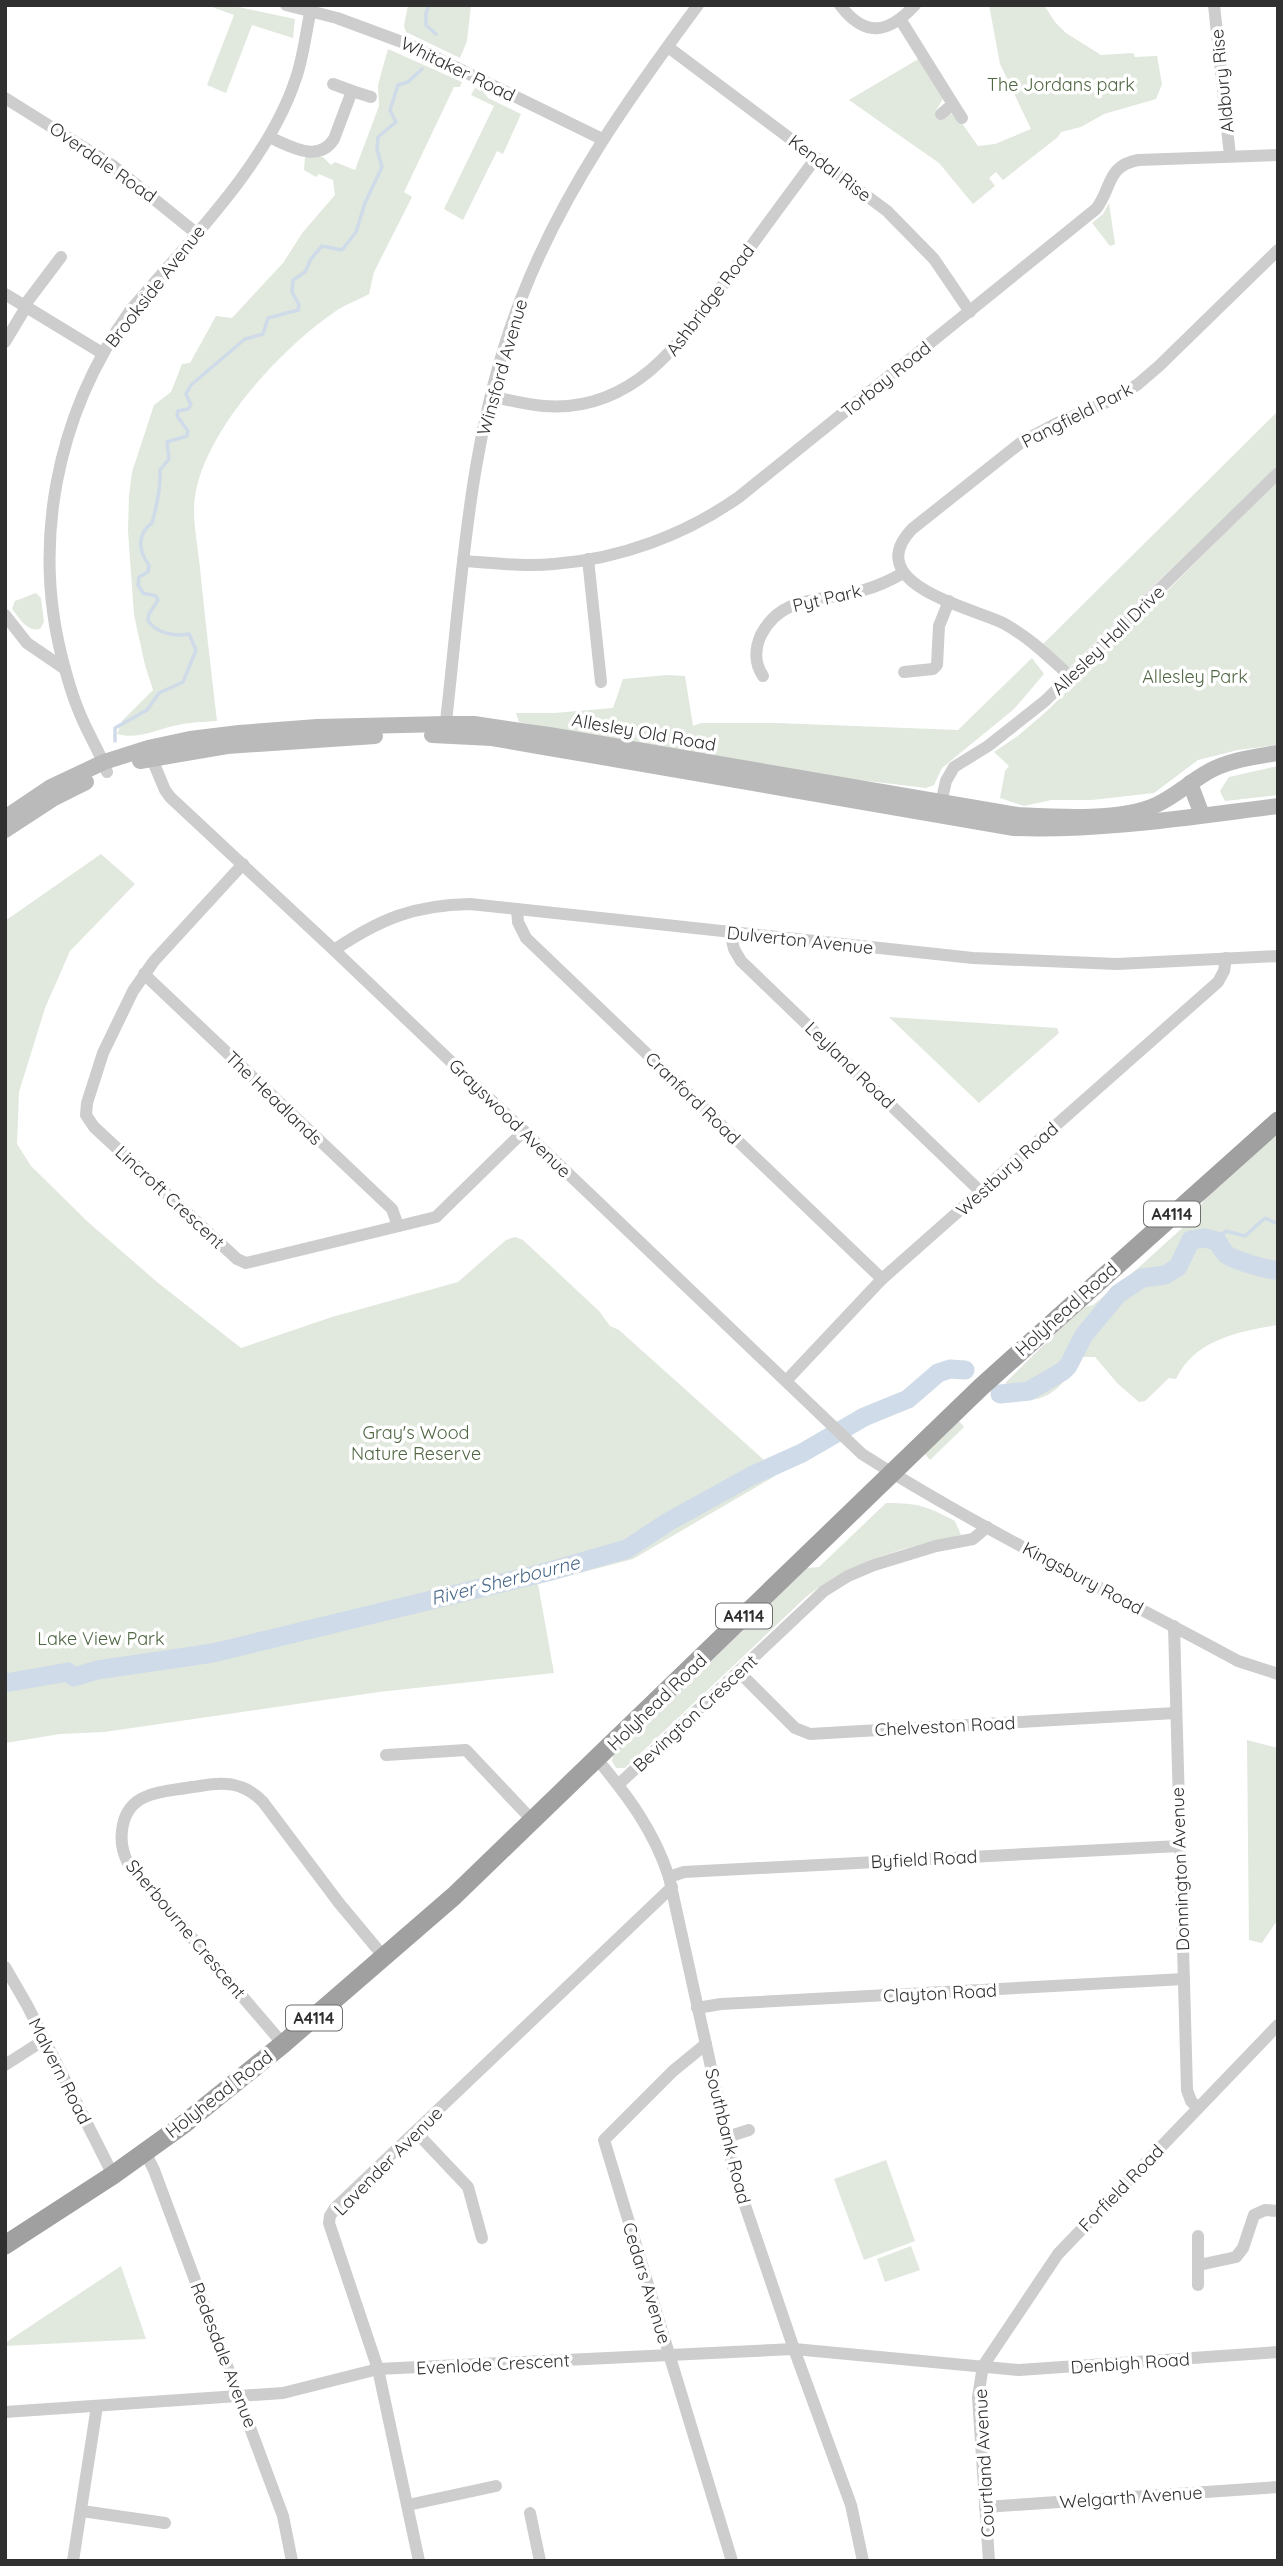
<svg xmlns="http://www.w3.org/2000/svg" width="1283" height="2566" viewBox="0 0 1283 2566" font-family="Quicksand,sans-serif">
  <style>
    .green { fill: #e1e8dd }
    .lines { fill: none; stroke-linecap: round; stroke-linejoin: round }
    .stream { stroke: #cfdbe8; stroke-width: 3.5 }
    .river { stroke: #cfdbe8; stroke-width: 19 }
    .minor { stroke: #cdcdcd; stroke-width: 12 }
    .secondary { stroke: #bababa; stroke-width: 16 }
    .trunk { stroke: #a0a0a0; stroke-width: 19 }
    .labels { text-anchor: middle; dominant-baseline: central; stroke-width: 7; stroke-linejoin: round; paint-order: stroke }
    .shield { fill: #fff; stroke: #6e6e6e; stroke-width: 2 }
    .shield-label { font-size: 16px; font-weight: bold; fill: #303030 }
    .street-label { font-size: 18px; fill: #303030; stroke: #fff }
    .park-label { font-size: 18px; fill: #4f6642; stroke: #fff }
    .water-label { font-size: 19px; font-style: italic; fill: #476788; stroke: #fff }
  </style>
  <rect width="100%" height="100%" fill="#fff"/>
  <g class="green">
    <path d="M206 5H229L295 19 293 38 252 25 226 93 207 85 234 15Z"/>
    <path d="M408 5H471L467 41 460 58 406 32 404 26Z"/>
    <path d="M989 5H1044L1055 22 1066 33 1101 55 1133 53 1135 57 1157 56 1162 84 1156 99 1104 114 1081 127 1061 132 1058 137 1003 180 996 172 989 178 995 186 973 204 939 163 849 100 920 58 943 99 936 110 942 118 950 114 956 115 978 146 995 144 1031 129 1000 64Z"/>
    <path d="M388 49 462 82 460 87H454L404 192 412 197 374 272 369 294C358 300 346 304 336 311 281 348 195 439 194 509 194 528 198 548 200 568 205 619 211 670 217 721 204 722 190 722 178 725 157 729 139 740 117 734L122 721 153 690 145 665 134 615 128 531 129 496 132 472 154 405 171 392 182 364 190 363 216 316 232 318 283 263 303 232 335 195 333 180 319 174 316 177 304 170 305 157H323L331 165 335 162 355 170 379 106 378 85Z"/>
    <path d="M475 88 483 91 488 98 521 114 503 154 497 151 463 220 444 209 494 106 471 95Z"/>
    <path d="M1109 203 1115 244 1110 246 1092 223 1103 214Z"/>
    <path d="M1278 411V465L1069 668 1043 644Z"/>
    <path d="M1278 480V745L1238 750 1198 760 1154 793 1092 800H1051L1024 806 1000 798 1005 771 1009 766 994 752 1019 735 1048 710Z"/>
    <path d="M36 593 41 598 44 622 40 629C26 632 20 618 12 609L15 601Z"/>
    <path d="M1032 658 1044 674 1014 709 942 768 934 785 926 788 785 771 519 722 516 713H554L613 708 623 679 667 675 685 676 693 726 701 723H777L958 730Z"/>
    <path d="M1278 766V795L1225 801 1220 791 1229 777Z"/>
    <path d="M101 854 135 884 70 951 45 1008 19 1092 17 1144 31 1166 88 1222 157 1282 241 1348 332 1317 458 1282 506 1240 515 1237 523 1240 599 1311 610 1326 619 1330 765 1461 775 1476 633 1559 538 1584 554 1673 379 1692 104 1732 60 1734 5 1743V921Z"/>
    <path d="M889 1017 1057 1028 1059 1033 979 1103Z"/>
    <path d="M1278 1132V1325C1239 1331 1194 1340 1176 1379L1169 1378 1145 1401 1139 1402 1118 1384 1095 1357H1083C1056 1392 1050 1405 1002 1399L1006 1382 1081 1308 1093 1305 1137 1269 1191 1220 1212 1189Z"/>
    <path d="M959 1421 964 1427 930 1460 925 1454Z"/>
    <path d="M886 1503C919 1503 926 1506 955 1521L961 1535C902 1548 854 1560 806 1597L625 1768H616L612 1761 613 1755 807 1568 819 1567Z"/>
    <path d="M1247 1740 1278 1748V1919L1262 1943 1249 1940Z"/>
    <path d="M886 2160 915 2241 864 2260 834 2179Z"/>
    <path d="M911 2246 920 2270 885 2282 877 2259Z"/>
    <path d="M121 2266 146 2339 5 2346V2343Z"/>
  </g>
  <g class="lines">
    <g class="stream">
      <path d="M429 5 426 13V25L436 34"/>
      <path d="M115 741V728L147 710 159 693 183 682 196 650 189 634C174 637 157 633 148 621L149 614 158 600 156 596 143 593 138 585 139 577 148 572 149 565C138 551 137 534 152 523 157 505 161 488 160 470L169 459 167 442 187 436 188 431 177 416 178 411 188 409 191 405 186 394 191 385 245 339 263 334 268 318 298 310 299 305 292 292 293 280 305 272 311 259 322 246 342 250 356 232 365 203 382 167 377 149 378 137 396 122 390 110 398 85 408 82 422 69"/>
      <path d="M1217 1241 1226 1231 1245 1236 1265 1218 1278 1224"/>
    </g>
    <g class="river">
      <path d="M1000 1394 1029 1391 1063 1371 1068 1366 1084 1335 1118 1294 1142 1278 1165 1275 1178 1267 1191 1240 1205 1238 1217 1241C1220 1245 1223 1252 1227 1255 1234 1260 1270 1271 1278 1270"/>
      <path d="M5 1683 68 1672 74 1677 97 1670 213 1653 547 1572 627 1549 668 1522 751 1476 802 1453 864 1417 908 1399 938 1373 950 1369 965 1370"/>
    </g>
    <g class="minor">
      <path d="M286 5 337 18 410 45 602 139"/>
      <path d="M840 5C865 38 888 34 915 5"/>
      <path d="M1214 5 1230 156"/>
      <path d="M900 19 953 104 941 114"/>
      <path d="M668 47 887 211 934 259 970 312"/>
      <path d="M333 84 352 91"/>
      <path d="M5 98 112 165 196 233"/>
      <path d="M953 104 962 118"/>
      <path d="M269 137C290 146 318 164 334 139L352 91 371 97"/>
      <path d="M5 294 102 353"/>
      <path d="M24 306 61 257"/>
      <path d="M5 342 26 307"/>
      <path d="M491 396C509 400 526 405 544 406 633 413 682 342 727 279 757 238 786 198 816 158"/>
      <path d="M588 559 601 682"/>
      <path d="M463 561C494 563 524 567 554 564 620 559 685 535 739 497L1096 209C1112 189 1106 166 1138 160L1278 155"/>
      <path d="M5 615 27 643 65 669"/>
      <path d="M904 672 933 669 937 665 939 626 949 601"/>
      <path d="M763 676C754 663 755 648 761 635 782 593 826 602 864 590 878 586 891 580 903 573"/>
      <path d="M1070 676C1049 657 1029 637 1003 623 970 607 860 584 912 529L1023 441 1061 421 1119 397 1138 384 1159 366 1278 250"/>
      <path d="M445 730C462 586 467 436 521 299 563 190 629 98 698 5"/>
      <path d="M149 752 165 790 170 797 334 950 862 1454C983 1531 1113 1593 1238 1661L1278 1674"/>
      <path d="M107 772C100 752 88 734 80 714 74 700 69 684 65 669 30 546 56 415 130 311 187 243 268 164 296 78 304 55 306 29 312 5"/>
      <path d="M941 803 946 781 954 767 988 746 1045 701 1278 473"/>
      <path d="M243 864 154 961 133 991 103 1053 87 1103 86 1115 94 1127 237 1259 246 1263 436 1217 524 1131"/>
      <path d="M517 909 518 922 526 938 882 1279"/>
      <path d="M730 932 734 949 741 961 981 1192"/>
      <path d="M334 950C380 919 414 905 470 904L973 958 1117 964 1278 956"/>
      <path d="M144 974 392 1209 398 1226"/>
      <path d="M786 1381 882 1279 1218 982 1224 971 1226 958"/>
      <path d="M1174 1626 1187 2090 1191 2101 1198 2108"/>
      <path d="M739 1672 795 1728 810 1734 1175 1713"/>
      <path d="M386 1755 466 1750 532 1820"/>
      <path d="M597 1759C628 1796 654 1831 669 1877L735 2176 794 2349 851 2505 863 2561"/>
      <path d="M619 1784 824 1591 848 1576 874 1565 936 1546 973 1539 987 1527"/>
      <path d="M669 1877 684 1872 1179 1846"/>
      <path d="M5 1967 27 2005 113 2175"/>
      <path d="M697 2008 721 2004 1184 1979"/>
      <path d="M283 2044 128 1863C117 1842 119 1808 145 1797 159 1790 177 1790 192 1787 208 1785 225 1781 241 1787 250 1790 257 1796 263 1802L339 1903 384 1957"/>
      <path d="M706 2044 673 2071 604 2140 732 2561"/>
      <path d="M5 2065 44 2040"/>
      <path d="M416 2132 468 2187 482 2238"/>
      <path d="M727 2137 749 2130"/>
      <path d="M145 2152 154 2170 283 2516 292 2561"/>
      <path d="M1198 2236V2285"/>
      <path d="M1199 2265 1236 2257 1243 2248 1254 2215 1265 2210 1278 2211"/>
      <path d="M5 2412 283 2393 378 2369 501 2363 794 2349 1019 2370 1278 2352"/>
      <path d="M408 2505 496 2486"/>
      <path d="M985 2507 1278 2487"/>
      <path d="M82 2511 165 2523"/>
      <path d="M530 2513 540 2561"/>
      <path d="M73 2561 97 2406"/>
      <path d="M419 2561 378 2369 329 2223 330 2216 335 2208 672 1887"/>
      <path d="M989 2561 978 2397 983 2366 1058 2254 1278 2025"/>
    </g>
    <g class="secondary">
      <path d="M432 735 492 738 538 746 1014 828C1103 831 1190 817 1278 806"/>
      <path d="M140 761 227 746 375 736"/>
      <path d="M1190 783 1202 815"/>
      <path d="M5 818 51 787 104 762 148 748 190 739 239 733 317 727 446 724H474L549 735 1018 815C1057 817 1121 821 1156 805 1174 797 1189 783 1206 773 1227 760 1254 757 1278 753"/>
      <path d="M5 830 54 798 86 782"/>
    </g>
    <path class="trunk" d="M5 2245 113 2175 184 2124 283 2044 454 1896 981 1387 1278 1121"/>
  </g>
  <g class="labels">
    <g class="shield">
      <rect x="1144" y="1201.5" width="56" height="25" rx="5"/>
      <rect x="716" y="1603.5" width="56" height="25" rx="5"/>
      <rect x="286" y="2005.5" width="56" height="25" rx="5"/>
    </g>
    <g class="shield-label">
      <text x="1172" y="1214">A4114</text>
      <text x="744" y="1616">A4114</text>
      <text x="314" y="2018">A4114</text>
    </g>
    <g class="street-label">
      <text transform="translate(458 69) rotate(26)">Whitaker Road</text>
      <text transform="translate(1222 81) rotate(-96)">Aldbury Rise</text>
      <text transform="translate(103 162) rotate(35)">Overdale Road</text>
      <text transform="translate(830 168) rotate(37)">Kendal Rise</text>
      <text transform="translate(155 286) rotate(-52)">Brookside Avenue</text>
      <text transform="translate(710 300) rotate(-53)">Ashbridge Road</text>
      <text transform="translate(502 367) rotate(-74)">Winsford Avenue</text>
      <text transform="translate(886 379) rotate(-39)">Torbay Road</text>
      <text transform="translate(1077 415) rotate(-27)">Pangfield Park</text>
      <text transform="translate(827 598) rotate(-13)">Pyt Park</text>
      <text transform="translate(1108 640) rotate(-44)">Allesley Hall Drive</text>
      <text transform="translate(644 732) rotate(10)">Allesley Old Road</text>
      <text transform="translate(800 940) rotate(6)">Dulverton Avenue</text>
      <text transform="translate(850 1065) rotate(44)">Leyland Road</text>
      <text transform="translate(274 1098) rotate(44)">The Headlands</text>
      <text transform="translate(693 1098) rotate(44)">Cranford Road</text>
      <text transform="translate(510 1118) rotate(44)">Grayswood Avenue</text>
      <text transform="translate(1007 1169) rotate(-42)">Westbury Road</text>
      <text transform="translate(170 1197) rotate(43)">Lincroft Crescent</text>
      <text transform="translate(1066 1309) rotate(-42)">Holyhead Road</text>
      <text transform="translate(1083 1578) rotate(28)">Kingsbury Road</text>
      <text transform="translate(657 1702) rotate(-44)">Holyhead Road</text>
      <text transform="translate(695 1713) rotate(-43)">Bevington Crescent</text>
      <text transform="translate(945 1726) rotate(-3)">Chelveston Road</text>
      <text transform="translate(924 1859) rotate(-3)">Byfield Road</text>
      <text transform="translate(1180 1869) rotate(-92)">Donnington Avenue</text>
      <text transform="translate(186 1929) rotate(50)">Sherbourne Crescent</text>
      <text transform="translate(940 1993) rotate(-3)">Clayton Road</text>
      <text transform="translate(60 2071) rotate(63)">Malvern Road</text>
      <text transform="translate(219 2094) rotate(-38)">Holyhead Road</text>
      <text transform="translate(728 2136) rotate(76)">Southbank Road</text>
      <text transform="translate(388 2161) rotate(-45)">Lavender Avenue</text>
      <text transform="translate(1121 2188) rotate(-46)">Forfield Road</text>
      <text transform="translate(647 2283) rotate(73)">Cedars Avenue</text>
      <text transform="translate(224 2355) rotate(69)">Redesdale Avenue</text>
      <text transform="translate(1130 2363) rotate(-4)">Denbigh Road</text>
      <text transform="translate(493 2364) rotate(-3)">Evenlode Crescent</text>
      <text transform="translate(984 2463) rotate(-93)">Courtland Avenue</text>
      <text transform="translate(1131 2497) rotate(-4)">Welgarth Avenue</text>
    </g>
    <g class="park-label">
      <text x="1061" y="84">The Jordans park</text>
      <text x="1195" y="676">Allesley Park</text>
      <text x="416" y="1432">Gray's Wood<tspan x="416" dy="21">Nature Reserve</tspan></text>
      <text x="101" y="1638">Lake View Park</text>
    </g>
    <g class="water-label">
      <text transform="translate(505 1580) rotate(-14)">River Sherbourne</text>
    </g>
  </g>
  <rect width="1283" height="2566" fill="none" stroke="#303030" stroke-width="14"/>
</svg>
